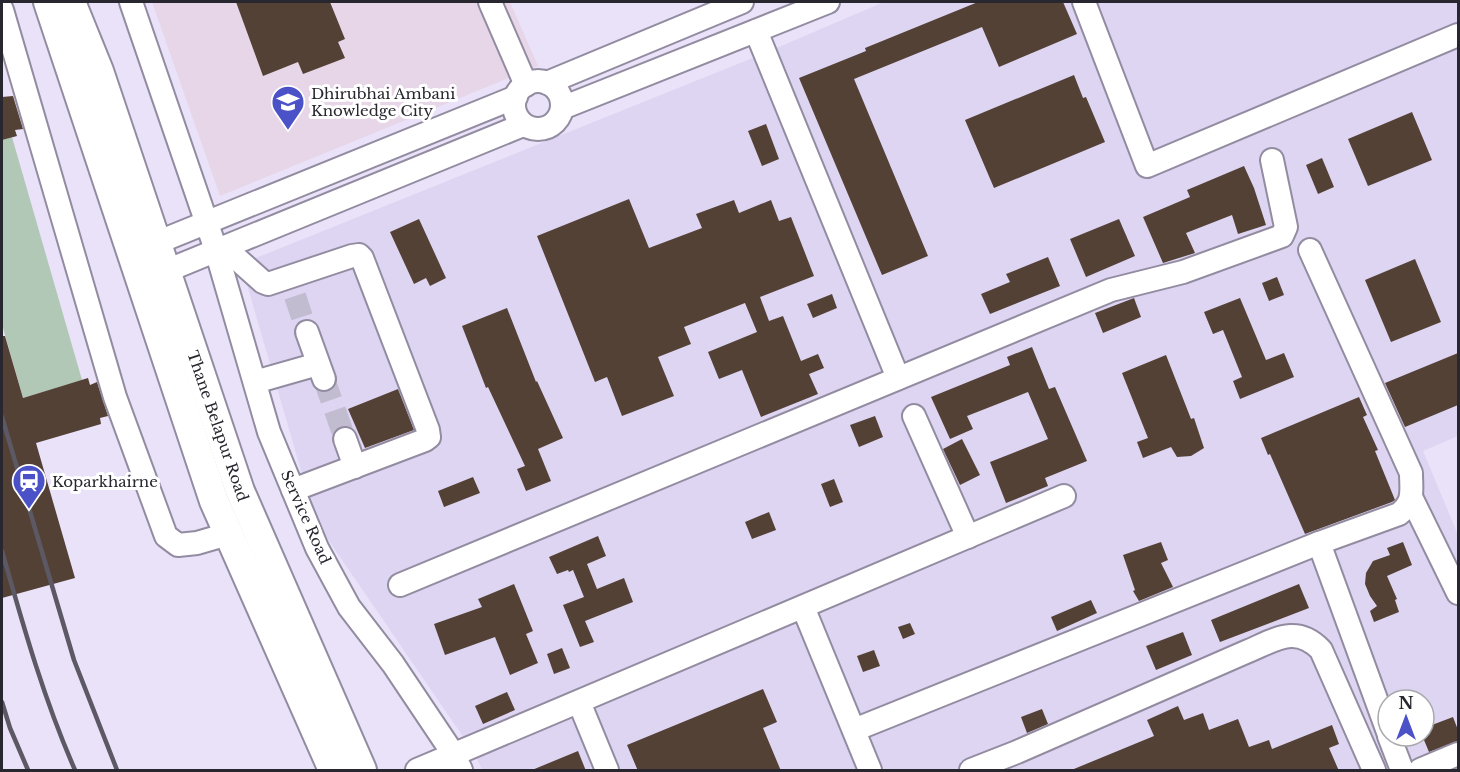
<svg xmlns="http://www.w3.org/2000/svg" width="1460" height="772" viewBox="0 0 1460 772" font-family="'Libre Baskerville',serif">
  <style>
    .built { fill: #ded5f3; fill-rule: evenodd }
    .medical { fill: #e7d6e8 }
    .green { fill: #b2c8b7 }
    .building { fill: #534136 }
    .lines { fill: none; stroke-linecap: round; stroke-linejoin: round }
    .minor-tunnel { stroke: #c2bcd0; stroke-width: 22; stroke-dasharray: 22 11; stroke-linecap: butt }
    .minor-casing { stroke: #938ca1; stroke-width: 26 }
    .major-casing { stroke: #938ca1; stroke-width: 32 }
    .minor { stroke: #fff; stroke-width: 22 }
    .major { stroke: #fff; stroke-width: 28 }
    .rail { stroke: #5c5965; stroke-width: 4.5 }
    .labels { text-anchor: middle; dominant-baseline: central; stroke-width: 6; stroke-linejoin: round; paint-order: stroke }
    .poi-label { font-size: 15px; fill: #28262e; stroke: #fff; text-anchor: start }
    .street-label { font-size: 15px; fill: #28262e; stroke: #fff }
  </style>
  <rect width="100%" height="100%" fill="#e9e2f9"/>
  <path class="built" d="M884 2H1458V436L1423 451 1458 535V770H482L475 754 316 522 241 264 760 55ZM1388 700H1424V736H1388Z"/>
  <path class="medical" d="M152 2H510L538 66 220 196Z"/>
  <path class="green" d="M12 137 82 380 23 398 2 324V140Z"/>
  <g class="building">
    <path d="M236 2H330L345 39 338 42 345 58 303 74 298 62 263 76Z"/>
    <path d="M978 2H1063L1077 34 999 67 982 27 854 79 928 256 882 275 799 78 866 51 865 48Z"/>
    <path d="M1074 75 1083 98 1086 97 1105 142 994 188 965 120Z"/>
    <path d="M13 96 23 129 15 130 17 136 2 140V97Z"/>
    <path d="M1412 112 1432 160 1368 186 1348 139Z"/>
    <path d="M766 124 779 159 762 166 748 131Z"/>
    <path d="M1322 158 1334 187 1318 194 1306 165Z"/>
    <path d="M1244 166 1254 188 1266 225 1238 234 1232 215 1186 233 1195 253 1163 263 1143 217 1190 197 1187 190Z"/>
    <path d="M629 199 649 248 702 228 696 214 734 200 739 213 771 200 779 221 791 217 814 276 760 297 769 321 783 316 801 361 818 354 824 368 809 374 818 394 761 417 742 370 719 379 708 352 757 332 745 303 684 327 691 344 658 357 674 396 622 416 607 377 595 382 537 236Z"/>
    <path d="M419 219 446 278 430 286 426 278 414 284 390 232Z"/>
    <path d="M1119 219 1135 256 1086 277 1070 239Z"/>
    <path d="M1048 257 1060 286 990 314 981 294 1010 282 1006 274Z"/>
    <path d="M1415 259 1441 322 1391 342 1365 280Z"/>
    <path d="M1277 277 1284 295 1269 301 1262 283Z"/>
    <path d="M832 294 837 308 813 318 807 304Z"/>
    <path d="M1134 298 1141 317 1103 333 1095 313Z"/>
    <path d="M1240 298 1266 360 1284 353 1294 377 1240 399 1233 381 1242 377 1223 330 1213 334 1204 312Z"/>
    <path d="M507 308 536 382 537 381 563 438 538 449 551 481 526 491 517 469 525 466 488 387 486 388 462 326Z"/>
    <path d="M2 336H5L23 398 88 378 90 385 97 382 108 416 100 418 101 424 36 443 75 578 2 598Z"/>
    <path d="M1032 347 1049 389 1055 387 1087 461 1045 478 1048 486 1006 503 990 462 1048 439 1028 392 967 416 973 429 950 439 931 397 1010 365 1007 357Z"/>
    <path d="M1458 353V405L1405 427 1385 383Z"/>
    <path d="M1166 355 1191 419 1194 418 1204 448 1191 456 1177 457 1171 447 1143 458 1137 442 1148 438 1122 373Z"/>
    <path d="M398 389 414 430 365 448 348 409Z"/>
    <path d="M1359 397 1367 415 1363 417 1378 450 1375 451 1395 500 1392 502 1305 534 1270 454 1268 455 1261 438Z"/>
    <path d="M875 416 883 437 859 447 850 425Z"/>
    <path d="M962 439 980 475 960 485 943 449Z"/>
    <path d="M473 477 480 493 444 507 438 491Z"/>
    <path d="M834 479 843 502 830 507 821 484Z"/>
    <path d="M769 512 776 530 752 539 745 522Z"/>
    <path d="M598 536 606 556 587 564 597 589 624 578 633 602 585 621 594 642 580 647 563 605 584 597 573 570 569 572 568 570 557 574 549 557Z"/>
    <path d="M1161 542 1168 560 1161 563 1173 587 1139 601 1133 591 1135 590 1123 555Z"/>
    <path d="M1403 542 1412 565 1387 576 1397 599 1395 600 1399 612 1374 622 1370 611 1377 606 1370 596 1365 584 1366 573 1373 561 1390 555 1387 548Z"/>
    <path d="M514 584 533 631 526 634 538 663 510 675 495 637 445 655 434 624 482 607 478 599Z"/>
    <path d="M1299 584 1309 608 1220 642 1211 620Z"/>
    <path d="M1091 600 1097 613 1057 631 1051 617Z"/>
    <path d="M910 623 915 634 903 639 898 627Z"/>
    <path d="M1183 632 1192 655 1156 670 1146 646Z"/>
    <path d="M562 648 570 668 554 674 547 654Z"/>
    <path d="M874 650 880 666 863 672 857 656Z"/>
    <path d="M763 689 777 722 763 728 781 771H638L627 745Z"/>
    <path d="M507 692 515 710 483 724 475 706Z"/>
    <path d="M1178 706 1184 720 1203 713 1209 730 1238 719 1249 747 1269 740 1272 749 1332 725 1339 744 1329 748 1339 771H1069L1154 736 1147 720Z"/>
    <path d="M1042 709 1048 724 1027 733 1021 717Z"/>
    <path d="M1453 717 1458 730V741L1429 752 1424 740V728Z"/>
    <path d="M578 751 586 771H532V770Z"/>
  </g>
  <g class="lines">
    <g class="minor-tunnel">
      <path d="M295 296 307 332"/>
      <path d="M324 379 345 439"/>
    </g>
    <g class="minor-casing">
      <g id="minor">
        <path d="M131 2 216 250 269 432 317 548 349 607 393 664 454 755 461 770"/>
        <path d="M490 2 526 85"/>
        <path d="M1084 2 1147 166 1458 35"/>
        <path d="M2 10 115 397 166 536 178 545 197 543 228 534"/>
        <path d="M756 31 898 378"/>
        <circle cx="538" cy="105" r="24"/>
        <path d="M547 83 742 2"/>
        <path d="M562 108 828 2"/>
        <path d="M156 243 516 97"/>
        <path d="M216 250 235 257 263 282 268 284 352 256 359 255 362 258 428 430 429 437 425 440 293 490"/>
        <path d="M166 271 523 125"/>
        <path d="M307 332 324 379"/>
        <path d="M255 382 318 364"/>
        <path d="M914 416 968 537"/>
        <path d="M345 439 355 467"/>
        <path d="M1412 499 1458 593"/>
        <path d="M1319 543 1388 732"/>
        <path d="M400 585 1111 290 1183 272 1282 236 1286 227 1272 160"/>
        <path d="M803 607 870 770"/>
        <path d="M579 702 607 770"/>
        <path d="M854 730 1319 543 1399 514C1415 501 1411 491 1411 473L1310 250"/>
        <path d="M1389 736 1402 770"/>
        <path d="M417 770 1064 496"/>
        <path d="M971 770 1017 752 1246 652C1275 640 1296 624 1321 650L1374 770"/>
        <path d="M1420 770 1458 754"/>
      </g>
    </g>
    <g class="major-casing">
      <g id="major">
        <path d="M48 2 214 501 333 770"/>
        <path d="M71 2 99 71 240 491 362 770"/>
      </g>
    </g>
    <use href="#minor" class="minor"/>
    <use href="#major" class="major"/>
    <g class="rail">
      <path d="M2 417 74 660 117 770"/>
      <path d="M2 551C23 625 44 700 75 770"/>
      <path d="M2 702 10 728 28 770"/>
    </g>
  </g>
  <defs>
    <g id="university-pin" transform="scale(1.725)"><path d="M0 17L-7.5 6A9.5 9.5 0 1 1 7.5 6Z" fill="#4b51c7" stroke="#fff"/><path d="M0-5L7-2L0 1L-7-2ZM-4 1L0 2.5L4 1V4Q0 6-4 4Z" fill="#fff"/></g>
    <g id="station-pin" transform="scale(1.725)"><path d="M0 17L-7.5 6A9.5 9.5 0 1 1 7.5 6Z" fill="#4b51c7" stroke="#fff"/><path d="M-3-6H3Q5-6 5-4V2Q5 4 3 4L4.5 6H3L1.5 4h-3L-3 6H-4.5L-3 4Q-5 4-5 2V-4Q-5-6-3-6ZM-3.5-4v3h7v-3ZM-3.5 1v1.5H-2V1ZM2 1v1.5H3.5V1Z" fill="#fff"/></g>
  </defs>
  <g fill-rule="evenodd">
    <use href="#university-pin" x="288" y="102"/>
    <use href="#station-pin" x="29" y="481"/>
  </g>
  <g class="labels">
    <g class="poi-label">
      <text x="311" y="93">Dhirubhai Ambani<tspan x="311" dy="17">Knowledge City</tspan></text>
      <text x="52" y="481">Koparkhairne</text>
    </g>
    <g class="street-label">
      <text transform="translate(218 426) rotate(71)">Thane Belapur Road</text>
      <text transform="translate(306 517) rotate(66)">Service Road</text>
    </g>
  </g>
  <rect width="1460" height="772" fill="none" stroke="#28262e" stroke-width="6"/>
  <g transform="translate(1406 718)"><circle r="28" fill="#ffffff" stroke="#a9a8ab" stroke-width="1.5"/>
  <path d="M0-4.5L10 22L0 15L-10 22Z" fill="#4b51c7"/>
  <text y="-9" font-size="16" font-weight="bold" text-anchor="middle" fill="#28262e">N</text>
  </g>
</svg>
